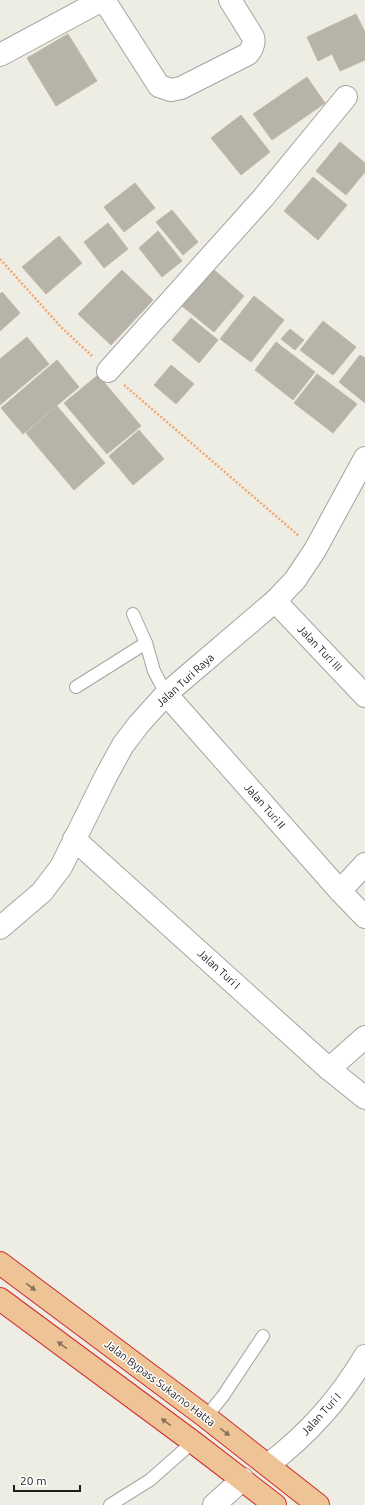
<svg xmlns="http://www.w3.org/2000/svg" width="365" height="1505" viewBox="0 0 365 1505" font-family="Ubuntu,sans-serif">
  <style>
    .building { fill: #b7b3a9; stroke: #bfb9a6 }
    .lines { fill: none; stroke-linecap: round; stroke-linejoin: round }
    .service-casing { stroke: #a4a4a4; stroke-width: 14 }
    .minor-casing { stroke: #a4a4a4; stroke-width: 24 }
    .tertiary-casing { stroke: #a4a4a4; stroke-width: 24 }
    .trunk-casing { stroke: #d12b2e; stroke-width: 24 }
    .path { stroke: #f4a66d; stroke-width: 2.5; stroke-dasharray: 2 2; stroke-linecap: butt }
    .service { stroke: #fff; stroke-width: 12 }
    .minor { stroke: #fff; stroke-width: 22 }
    .tertiary { stroke: #fff; stroke-width: 22 }
    .trunk { stroke: #eec396; stroke-width: 22 }
    .oneway { fill: #86705a }
    .labels { text-anchor: middle; dominant-baseline: central; stroke-width: 3; stroke-linejoin: round; paint-order: stroke }
    .street-label { font-size: 11px; fill: #1d1d1d; stroke: #fff }
  </style>
  <rect width="100%" height="100%" fill="#eeede3"/>
  <g class="building">
    <path d="M356 14 365 32V60L340 71 332 54 318 61 307 37Z"/>
    <path d="M68 34 97 81 56 106 27 58Z"/>
    <path d="M307 77 325 103 272 140 253 114Z"/>
    <path d="M241 115 270 152 241 175 211 138Z"/>
    <path d="M340 142 365 163V172L346 195 316 171Z"/>
    <path d="M313 177 347 205 318 240 284 211Z"/>
    <path d="M135 183 155 208 124 232 104 207Z"/>
    <path d="M172 210 198 242 183 255 156 222Z"/>
    <path d="M108 223 128 249 104 268 84 242Z"/>
    <path d="M158 231 182 261 162 277 139 248Z"/>
    <path d="M59 236 82 263 46 294 22 267Z"/>
    <path d="M213 269 244 296 214 332 182 306Z"/>
    <path d="M122 270 153 300 111 345 78 314Z"/>
    <path d="M2 292 20 313 0 331V294Z"/>
    <path d="M254 296 284 320 251 362 220 339Z"/>
    <path d="M191 318 218 340 199 363 172 340Z"/>
    <path d="M323 321 356 347 333 375 300 350Z"/>
    <path d="M290 329 304 340 295 350 281 339Z"/>
    <path d="M27 337 49 364 0 405V359Z"/>
    <path d="M276 342 315 372 293 400 255 370Z"/>
    <path d="M360 355 365 358V403L339 382Z"/>
    <path d="M57 360 79 387 23 434 1 408Z"/>
    <path d="M171 365 194 384 176 404 154 385Z"/>
    <path d="M317 374 357 404 333 433 294 403Z"/>
    <path d="M98 375 141 426 107 454 64 403Z"/>
    <path d="M57 406 105 463 74 490 26 433Z"/>
    <path d="M139 430 164 459 133 485 109 456Z"/>
  </g>
  <g class="lines">
    <g class="service-casing">
      <g id="service">
        <path d="M133 614 146 643 154 671 166 694"/>
        <path d="M76 687 146 643"/>
        <path d="M206 1417 223 1396 263 1336"/>
        <path d="M110 1505 150 1480 193 1442"/>
      </g>
    </g>
    <g class="minor-casing">
      <g id="minor">
        <path d="M104 0 159 86 171 90 181 88 248 54C252 49 255 44 253 37L230 0"/>
        <path d="M0 55 102 0"/>
        <path d="M108 371 263 198 346 97"/>
        <path d="M275 601 365 696"/>
        <path d="M166 694 340 891 365 917"/>
        <path d="M74 839 329 1069 365 1098"/>
        <path d="M340 891 365 864"/>
        <path d="M329 1069 365 1037"/>
        <path d="M268 1465C309 1433 339 1400 365 1356"/>
        <path d="M214 1505 243 1479"/>
      </g>
    </g>
    <g class="tertiary-casing">
      <path id="tertiary" d="M0 928 42 892 61 867 106 776 123 745 139 724 166 694 275 601 295 580 315 550 365 458"/>
    </g>
    <g class="trunk-casing">
      <g id="trunk">
        <path d="M0 1263 206 1417 318 1505"/>
        <path d="M0 1299 193 1442 275 1505"/>
      </g>
    </g>
    <g class="path">
      <path d="M0 259 61 327 92 356"/>
      <path d="M124 385 299 536"/>
    </g>
    <use href="#service" class="service"/>
    <use href="#minor" class="minor"/>
    <use href="#tertiary" class="tertiary"/>
    <use href="#trunk" class="trunk"/>
  </g>
  <defs><path id="oneway-solid" d="M-6-.8H1V-3.2L6.5 0L1 3.2V.8H-6Z"/></defs>
  <g class="oneway">
    <use href="#oneway-solid" transform="translate(31 1287) rotate(37)"/>
    <use href="#oneway-solid" transform="translate(62 1345) rotate(-144)"/>
    <use href="#oneway-solid" transform="translate(166 1422) rotate(-144)"/>
    <use href="#oneway-solid" transform="translate(225 1432) rotate(37)"/>
  </g>
  <g class="labels">
    <g class="street-label">
      <text transform="translate(320 648) rotate(46)">Jalan Turi III</text>
      <text transform="translate(185 680) rotate(-42)">Jalan Turi Raya</text>
      <text transform="translate(265 806) rotate(49)">Jalan Turi II</text>
      <text transform="translate(219 969) rotate(42)">Jalan Turi I</text>
      <text transform="translate(160 1383) rotate(37)">Jalan Bypass Sukarno Hatta</text>
      <text transform="translate(321 1414) rotate(-48)">Jalan Turi I</text>
    </g>
  </g>
  <path d="M14 1485v6h66v-6" fill="none" stroke="#1d1d1d" stroke-width="2"/>
  <text x="20" y="1485" font-size="12" fill="#1d1d1d" stroke="#ffffff" stroke-width="3" paint-order="stroke">20 m</text>
</svg>
